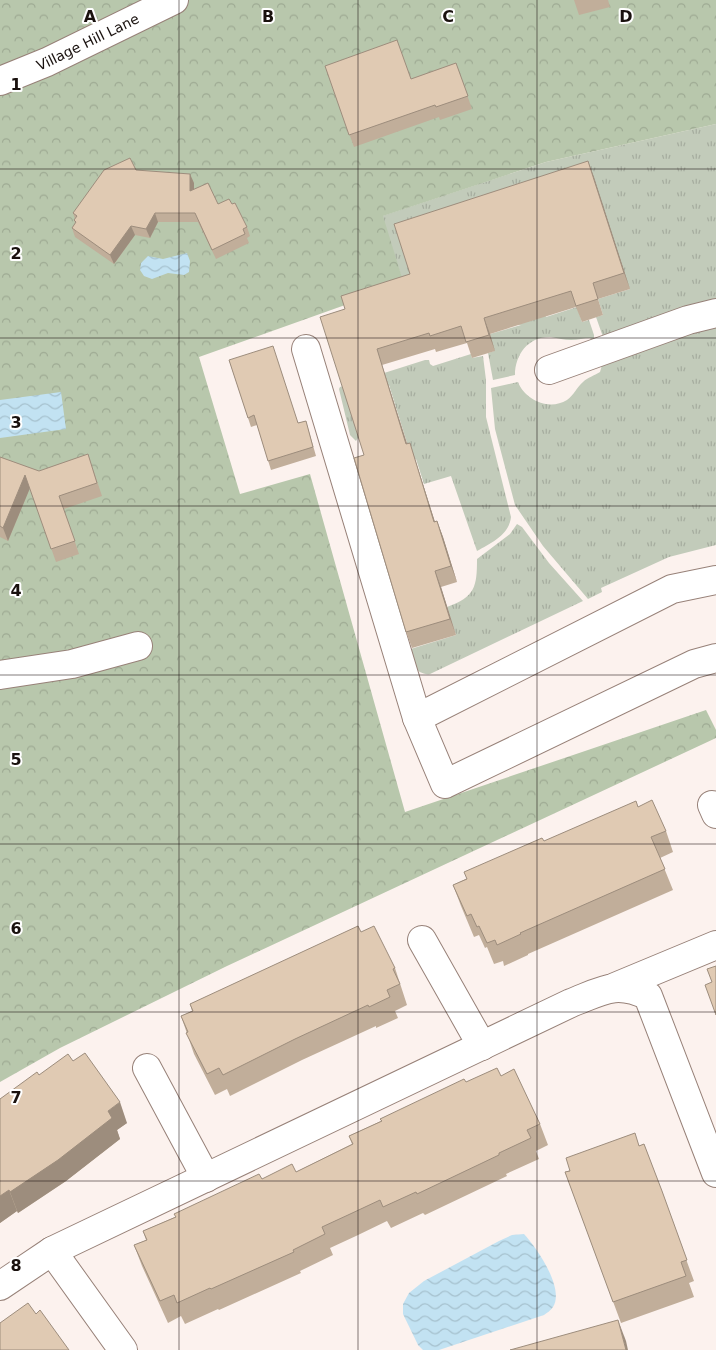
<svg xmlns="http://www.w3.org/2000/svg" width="716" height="1350" viewBox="0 0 716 1350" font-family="'DejaVu Sans',sans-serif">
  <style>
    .grass { fill: url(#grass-tufts) }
    .forest { fill: url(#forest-crowns) }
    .water { fill: url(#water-waves) }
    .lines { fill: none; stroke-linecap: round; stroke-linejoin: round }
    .minor-casing { stroke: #978178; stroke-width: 30 }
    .minor { stroke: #fff; stroke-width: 28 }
    .wall { fill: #c1ae9a }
    .shaded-wall { fill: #9d8d7d }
    .building { fill: #e0cab3; stroke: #9d8d7d }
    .grid { fill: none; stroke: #19110e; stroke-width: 1; stroke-opacity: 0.55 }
    .labels { text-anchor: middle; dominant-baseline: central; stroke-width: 4; stroke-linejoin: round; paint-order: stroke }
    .street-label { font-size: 14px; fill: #19110e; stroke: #fff }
    .grid-label { font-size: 16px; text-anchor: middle; font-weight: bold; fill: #19110e; stroke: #fff; stroke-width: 4; stroke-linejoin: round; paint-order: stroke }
  </style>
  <defs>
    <pattern id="grass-tufts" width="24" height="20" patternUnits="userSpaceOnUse" patternTransform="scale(1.25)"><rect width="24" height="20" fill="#c2cbba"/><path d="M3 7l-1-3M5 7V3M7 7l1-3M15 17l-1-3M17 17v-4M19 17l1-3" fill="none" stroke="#a6ad9f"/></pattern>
    <pattern id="forest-crowns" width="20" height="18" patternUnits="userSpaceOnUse" patternTransform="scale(1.25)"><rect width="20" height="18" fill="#b8c7ac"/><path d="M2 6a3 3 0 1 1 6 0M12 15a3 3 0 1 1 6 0" fill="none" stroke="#9eaa93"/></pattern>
    <pattern id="water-waves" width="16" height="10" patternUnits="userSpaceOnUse" patternTransform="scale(1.25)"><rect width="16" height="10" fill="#c2e2f2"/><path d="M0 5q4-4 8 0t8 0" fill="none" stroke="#a6c1ce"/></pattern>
  </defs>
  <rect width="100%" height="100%" fill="#fcf2ee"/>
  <g class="grass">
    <path d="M716 124V302L603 337 596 317 603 315 598 299 630 289 509 205 546 317 577 307 582 322 589 320 594 335V342L590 338C584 338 578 340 571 340 564 340 558 338 551 337 529 336 515 354 515 375L493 380 488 353 494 351 490 334 521 325 425 318 415 320 382 216 546 162Z"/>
    <path d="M716 327V545L669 557 601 588 602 592 588 599 543 546 515 505 495 429 491 388 518 382C525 400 549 411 567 400 574 395 577 387 583 382 588 377 594 376 600 372L602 365 674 339Z"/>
    <path d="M471 354 472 358 483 356 486 380V417L511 517C509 535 491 543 477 551L451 476 424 484 416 459H412L389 385 347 398 359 436 356 441 350 435 339 389 340 387 425 360H429L430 364 433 366Z"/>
    <path d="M517 524 522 527 549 563 583 601 430 674C418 676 409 661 401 652L456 635 447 607C475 597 477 587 477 559L510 534Z"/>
  </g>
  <path class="forest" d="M0 0H716V124L546 162 383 216 404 284 199 357 240 494 310 474 405 812 706 710 716 730V738L227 966 60 1048 0 1082Z"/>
  <g class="water">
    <path d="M187 253 190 261 189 272 184 275 168 273 152 279 144 276 140 270 141 263 148 256 163 259Z"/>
    <path d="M61 392 66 429 0 438V400Z"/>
    <path d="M524 1234C536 1247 565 1288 553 1307 551 1310 547 1313 544 1315L439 1350H423L418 1345 403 1314V1304L409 1293 424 1281 499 1241 512 1235Z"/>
  </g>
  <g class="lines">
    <g class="minor-casing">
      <g id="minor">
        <path id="s1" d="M0 81 47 62 174 0"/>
        <path d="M306 349 417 718"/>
        <path d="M549 370 688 320 716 313"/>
        <path d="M716 580 672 589 417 718 445 784 694 664 716 658"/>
        <path d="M0 675 72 664 138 646"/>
        <path d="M712 805 716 814"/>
        <path d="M422 940 482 1046"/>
        <path d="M615 987 716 945"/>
        <path d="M147 1068 206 1178"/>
        <path d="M52 1251 571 1003C602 991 616 980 648 996L716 1173"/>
        <path d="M0 1286 52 1251 123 1350"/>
      </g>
    </g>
    <use href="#minor" class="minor"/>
  </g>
  <g class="wall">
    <path d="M574 0H608L610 7 579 15Z"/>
    <path d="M456 63 472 109 440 120 439 117 354 147 325 66 411 79Z"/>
    <path d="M588 161 630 289 598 299 603 315 582 322 576 307 490 334 495 351 472 358 467 343 436 352 435 349 382 365 407 443H410L415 459 435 522 437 521 443 537 457 582 441 587 456 635 412 648 406 632 364 455 345 309 410 274Z"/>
    <path d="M136 170 194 183V190L218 204H232L247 227 250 236 247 238 249 243 216 259 198 222H158L150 238 135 235 114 264 75 237 72 228 75 223 74 220 75 219 73 213Z"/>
    <path d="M229 360 298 423 306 421 316 456 271 470 257 425 251 427Z"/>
    <path d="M88 454 102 496 64 509 79 554 56 562 30 488 8 541 0 537V457L39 471Z"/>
    <path d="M666 831 673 852 660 858 673 890 528 954V955L504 966 503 961 494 964 487 947 485 948 479 935 474 937 461 906 453 885 544 841Z"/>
    <path d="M361 932 395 968 407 1005 395 1011 398 1018 376 1028V1026L302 1060 230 1096 227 1089 215 1095 194 1054 181 1016 192 1011 190 1004Z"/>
    <path d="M39 1075 127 1123 117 1130 120 1139 66 1181 18 1213 17 1211 0 1223V1099Z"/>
    <path d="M501 1076 540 1124 548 1145 536 1151 539 1159 506 1174 507 1176 425 1215 423 1213 391 1228 387 1221 356 1236 330 1248 333 1255 300 1271 301 1273 219 1310 218 1309 185 1324 181 1316 168 1323 142 1266 134 1245 146 1240 143 1231 262 1179 296 1172 352 1144 349 1136 381 1121 380 1119 466 1082Z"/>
    <path d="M644 1144 694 1281 689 1283 694 1297 621 1323 565 1172Z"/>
  </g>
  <g class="shaded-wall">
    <path d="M588 161 594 177 630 289 624 273Z"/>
    <path d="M190 174 194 183V200L190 191Z"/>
    <path d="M155 213 158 222 150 238 146 229Z"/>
    <path d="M131 226 135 235 114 264 110 255Z"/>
    <path d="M484 318 490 334 495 351 489 335Z"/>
    <path d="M377 349 382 365 412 460 406 444Z"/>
    <path d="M410 443 415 459 440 538 434 522Z"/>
    <path d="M25 475 30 488 8 541 3 528Z"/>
    <path d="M437 521 443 537 457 582 451 566Z"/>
    <path d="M435 571 441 587 456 635 450 619Z"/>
    <path d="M120 1102 127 1123 117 1130 120 1139 66 1181 18 1213 10 1192 108 1111Z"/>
    <path d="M9 1190 17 1211 0 1223V1196Z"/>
    <path d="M618 1320 626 1341 628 1350H626Z"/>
  </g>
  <g class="building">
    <path d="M397 40 411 79 456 63 468 96 436 107 435 105 349 135 325 66Z"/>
    <path d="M130 158 136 170 190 174V191L208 183 218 204 229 199 232 204 235 203 247 227 243 229 245 234 212 250 195 213H155L146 229 131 226 110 255 72 228 76 222 74 220 77 216 73 213 104 170Z"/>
    <path d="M588 161 624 273 593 283 598 299 576 306 571 291 484 318 489 335 466 342 461 326 430 336 429 333 377 349 406 444 410 443 434 522 437 521 451 566 435 571 450 619 406 632 354 458 364 455 320 317 345 309 341 296 410 274 394 224Z"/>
    <path d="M273 346 298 423 306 421 313 447 268 461 254 415 248 418 229 360Z"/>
    <path d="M88 454 97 483 59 496 75 541 51 549 25 475 3 528 0 526V457L39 471Z"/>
    <path d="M652 800 666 831 651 837 665 869 520 933 521 934 497 945 495 940 487 943 479 926 477 927 471 914 467 916 453 885 467 879 464 872 542 838 544 841 636 801 638 807Z"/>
    <path d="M358 926 361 932 374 926 395 968 393 969 400 984 387 990 390 997 369 1007 368 1005 295 1039 223 1075 219 1068 207 1074 186 1033 188 1032 181 1016 193 1011 190 1004Z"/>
    <path d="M716 966V1015L705 985 712 982 707 969Z"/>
    <path d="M85 1053 120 1102 108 1111 112 1118 58 1160 10 1192 9 1190 0 1196V1099L37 1072 39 1075 68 1054 73 1061Z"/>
    <path d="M497 1068 501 1076 514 1069 540 1124 527 1130 531 1138 499 1153V1155L417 1194 416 1192 383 1207 380 1200 348 1215 322 1227 325 1234 293 1250 294 1252 211 1289 210 1288 177 1303 174 1295 160 1301 134 1245 147 1240 143 1231 176 1217 174 1214 259 1174 262 1179 292 1164 296 1172 353 1144 349 1136 382 1121 380 1119 464 1079 466 1082Z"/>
    <path d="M635 1133 639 1146 644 1144 662 1191 687 1260 681 1262 686 1276 613 1302 565 1172 570 1171 566 1158Z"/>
    <path d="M28 1303 36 1314 40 1310 69 1350H0V1323Z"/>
    <path d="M618 1320 626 1350H510Z"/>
  </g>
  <path class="grid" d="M179 0V1350M358 0V1350M537 0V1350M0 169H716M0 338H716M0 506H716M0 675H716M0 844H716M0 1012H716M0 1181H716"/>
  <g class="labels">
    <g class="street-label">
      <text stroke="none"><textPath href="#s1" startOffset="96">Village Hill Lane</textPath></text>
    </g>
  </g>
  <g class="grid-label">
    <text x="90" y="22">A</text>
    <text x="268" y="22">B</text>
    <text x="448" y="22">C</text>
    <text x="626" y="22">D</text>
    <text x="16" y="90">1</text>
    <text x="16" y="259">2</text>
    <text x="16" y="428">3</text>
    <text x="16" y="596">4</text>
    <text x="16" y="765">5</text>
    <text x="16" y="934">6</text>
    <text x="16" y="1103">7</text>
    <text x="16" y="1271">8</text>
  </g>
</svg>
